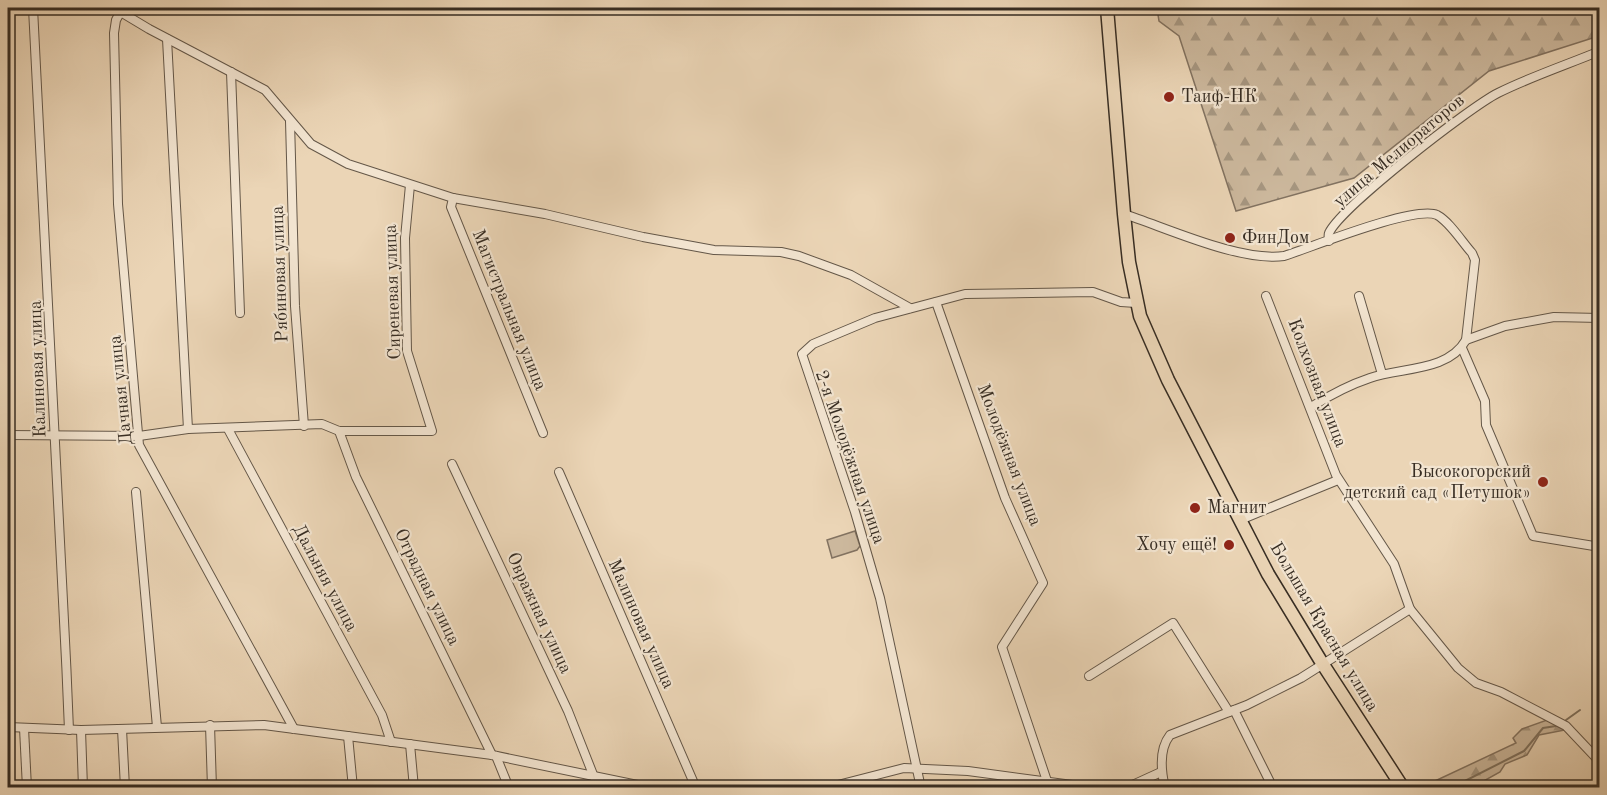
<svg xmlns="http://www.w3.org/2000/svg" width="1607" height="795" viewBox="0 0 1607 795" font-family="'Old Standard TT',serif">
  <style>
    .forest { fill: url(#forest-firs); stroke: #827260; stroke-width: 1.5 }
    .pitch { fill: #ccb89d; stroke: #827260; stroke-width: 1.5 }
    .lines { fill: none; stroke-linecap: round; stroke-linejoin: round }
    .stream { stroke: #7e705d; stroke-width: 2 }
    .minor-casing { stroke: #645748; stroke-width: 10 }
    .primary-casing { stroke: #372d23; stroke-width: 15 }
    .minor { stroke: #f2e4d0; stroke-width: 8 }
    .primary { stroke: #ebd5b6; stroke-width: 12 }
    .poi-dot { fill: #8f2418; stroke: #f2e4d0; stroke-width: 2 }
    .labels { text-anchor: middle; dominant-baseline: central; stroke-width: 4.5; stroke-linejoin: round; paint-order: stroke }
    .poi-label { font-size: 18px; fill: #372d23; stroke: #f2e4d0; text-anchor: start }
    .street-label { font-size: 18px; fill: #372d23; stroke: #f2e4d0 }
  </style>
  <defs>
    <pattern id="forest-firs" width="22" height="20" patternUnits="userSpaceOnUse" patternTransform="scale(1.5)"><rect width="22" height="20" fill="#ccb89d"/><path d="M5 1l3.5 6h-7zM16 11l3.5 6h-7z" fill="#a69680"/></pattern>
  </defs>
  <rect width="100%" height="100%" fill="#ebd5b6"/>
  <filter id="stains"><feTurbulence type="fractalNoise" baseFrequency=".00333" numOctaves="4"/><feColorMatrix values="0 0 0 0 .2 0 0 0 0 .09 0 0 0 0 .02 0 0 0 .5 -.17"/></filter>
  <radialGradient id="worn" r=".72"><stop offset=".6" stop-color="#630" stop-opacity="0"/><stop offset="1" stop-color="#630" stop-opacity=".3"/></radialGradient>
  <g class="forest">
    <path d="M1157 8H1599V36L1489 71 1354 178 1236 211 1179 36 1159 21Z"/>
    <path d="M1547 720 1565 730 1539 735 1527 755 1505 764 1500 772 1473 787 1420 788 1516 743 1513 738 1522 729Z"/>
  </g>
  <path class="pitch" d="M855 531 860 546 857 550 832 558 827 540Z"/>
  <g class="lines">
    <g class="stream">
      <path d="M1566 720 1580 710"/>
      <path d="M1451 788 1524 751 1543 728 1556 726"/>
    </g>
    <g class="minor-casing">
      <g id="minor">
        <path d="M33 8C47 248 59 489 69 730"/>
        <path d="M71 8H95"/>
        <path d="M114 8 149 29 265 90 311 144 348 164 453 198 545 214 643 237 714 250 781 252 799 256 851 275 910 308"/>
        <path d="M121 11 116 20 114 33 118 204 139 445 294 729"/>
        <path d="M167 39 188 429"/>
        <path d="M231 72 240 313"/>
        <path d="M290 121 295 306 304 426"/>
        <path d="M453 198 451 207 543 433"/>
        <path d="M1124 214C1167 228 1240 262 1284 256 1312 247 1415 205 1437 215 1450 222 1462 242 1472 253L1475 260 1466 340"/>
        <path d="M1329 241C1329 239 1328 235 1329 233 1341 207 1470 107 1498 93 1530 77 1566 65 1600 51"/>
        <path d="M1266 296 1336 475 1394 564 1410 609 1458 668 1476 683 1501 692 1566 726 1600 762"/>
        <path d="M1359 296 1382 374"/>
        <path d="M936 302 1005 498 1043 583 1002 647 1047 781"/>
        <path d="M1462 348 1485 401 1486 425 1533 536 1600 547"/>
        <path d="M1311 407C1330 395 1349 385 1370 378 1401 367 1448 372 1466 340L1505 326 1554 317 1600 318"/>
        <path d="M228 429 382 715 391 742"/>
        <path d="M339 431 356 477 492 755"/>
        <path d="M8 435 139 436 188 429 322 424 339 431H432L407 351 405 238 410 185"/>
        <path d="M452 464 568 711 594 777"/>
        <path d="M559 472 696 788"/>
        <path d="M136 492 157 727"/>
        <path d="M1240 520 1338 480"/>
        <path d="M1089 676 1173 623 1229 712"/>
        <path d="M1234 710 1273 788"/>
        <path d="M210 725 212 788"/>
        <path d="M8 727 81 730 264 725 492 755 652 788"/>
        <path d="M24 728 27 788"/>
        <path d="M122 729 125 788"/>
        <path d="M81 730 83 788"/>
        <path d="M348 736 353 788"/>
        <path d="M410 744 414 788"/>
        <path d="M496 756 509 788"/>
        <path d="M826 788 904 768 968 771 1095 788"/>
        <path d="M921 788 880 598 855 512 802 354 813 344 875 318 965 294 1093 292 1121 302 1136 303"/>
        <path d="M1126 788 1161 772"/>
        <path d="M1165 788C1161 771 1159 749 1170 735L1247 705 1301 678 1410 609"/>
      </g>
    </g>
    <g class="primary-casing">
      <path id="primary" d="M1107 8 1124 214 1129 262 1140 316 1168 380 1268 574 1322 663 1403 788"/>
    </g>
    <use href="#minor" class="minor"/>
    <use href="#primary" class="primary"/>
  </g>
  <g class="poi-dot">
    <circle cx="1169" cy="97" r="6"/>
    <circle cx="1230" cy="238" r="6"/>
    <circle cx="1543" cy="482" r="6"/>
    <circle cx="1195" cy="508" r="6"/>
    <circle cx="1229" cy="545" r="6"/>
  </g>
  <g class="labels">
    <g class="poi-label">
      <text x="1181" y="97">Таиф-НК</text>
      <text x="1242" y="238">ФинДом</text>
      <text x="1531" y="472" text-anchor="end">Высокогорский<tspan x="1531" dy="21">детский сад «Петушок»</tspan></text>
      <text x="1207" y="508">Магнит</text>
      <text x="1217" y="545" text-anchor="end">Хочу ещё!</text>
    </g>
    <g class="street-label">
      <text transform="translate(1399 151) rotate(-40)">улица Мелиораторов</text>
      <text transform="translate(280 274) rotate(-92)">Рябиновая улица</text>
      <text transform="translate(393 292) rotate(-92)">Сиреневая улица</text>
      <text transform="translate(509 310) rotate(68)">Магистральная улица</text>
      <text transform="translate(38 369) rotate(-92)">Калиновая улица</text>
      <text transform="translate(1317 383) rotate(69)">Колхозная улица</text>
      <text transform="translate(121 390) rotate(-96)">Дачная улица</text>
      <text transform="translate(1009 455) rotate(69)">Молодёжная улица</text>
      <text transform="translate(850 457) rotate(71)">2-я Молодёжная улица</text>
      <text transform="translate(325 578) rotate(62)">Дальняя улица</text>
      <text transform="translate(427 587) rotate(64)">Отрадная улица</text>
      <text transform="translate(539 613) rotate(65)">Овражная улица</text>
      <text transform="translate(641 624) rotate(66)">Малиновая улица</text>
      <text transform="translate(1324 627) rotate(59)">Большая Красная улица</text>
    </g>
  </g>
  <rect width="1607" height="795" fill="none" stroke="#ebd5b6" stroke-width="30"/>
  <rect x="9" y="9" width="1589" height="777" fill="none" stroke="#372d23" stroke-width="3"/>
  <rect x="15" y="15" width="1577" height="765" fill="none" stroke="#372d23" stroke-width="1.5"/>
  <rect width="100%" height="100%" filter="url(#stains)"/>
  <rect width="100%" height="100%" fill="url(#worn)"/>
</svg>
